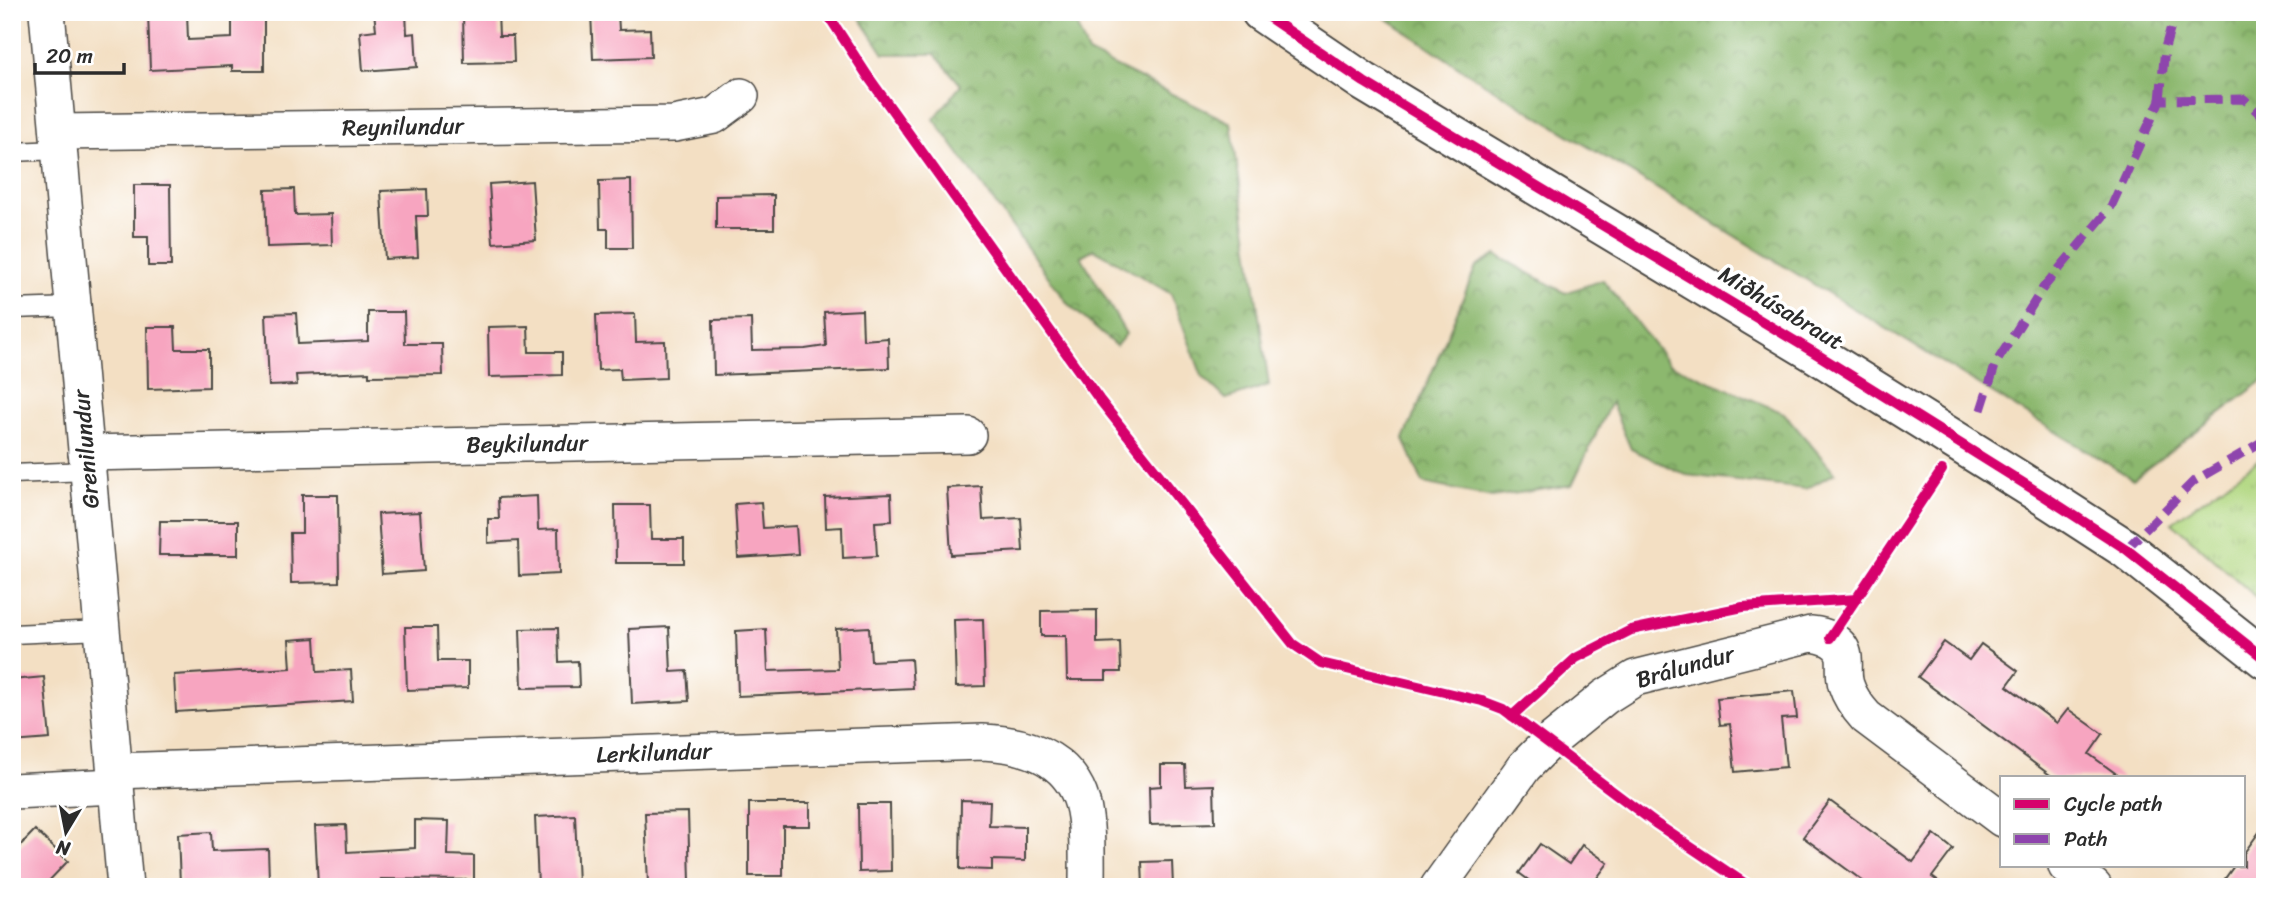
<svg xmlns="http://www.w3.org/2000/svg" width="2277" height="899" viewBox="0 0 2277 899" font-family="Sriracha,sans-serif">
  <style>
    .grass { fill: url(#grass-tufts); stroke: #6e8156; stroke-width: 2 }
    .forest { fill: url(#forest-crowns); stroke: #5c724c; stroke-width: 2 }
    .building { fill: #f7a5c0 }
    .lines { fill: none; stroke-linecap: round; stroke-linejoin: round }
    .lane-casing { stroke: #494642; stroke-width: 21 }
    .street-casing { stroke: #494642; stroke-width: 38 }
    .secondary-casing { stroke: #494642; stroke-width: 42 }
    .lane { stroke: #fff; stroke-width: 18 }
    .street { stroke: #fff; stroke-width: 35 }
    .secondary { stroke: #fff; stroke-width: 38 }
    .quiet { stroke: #8e44ad; stroke-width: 9; stroke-dasharray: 18 9; stroke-linecap: butt }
    .cycleway-casing { stroke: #fff; stroke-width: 15 }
    .cycleway { stroke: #d6006c; stroke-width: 10 }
    .labels { text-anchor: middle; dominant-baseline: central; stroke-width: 7; stroke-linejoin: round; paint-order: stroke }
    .street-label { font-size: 23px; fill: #2b2b2b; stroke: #fff }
  </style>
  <defs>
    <pattern id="grass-tufts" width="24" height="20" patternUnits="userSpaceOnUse" patternTransform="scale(1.75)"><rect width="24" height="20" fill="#b1d780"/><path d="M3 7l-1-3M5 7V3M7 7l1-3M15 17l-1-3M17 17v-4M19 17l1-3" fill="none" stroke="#98b96f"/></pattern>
    <pattern id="forest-crowns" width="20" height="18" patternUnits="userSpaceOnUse" patternTransform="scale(1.75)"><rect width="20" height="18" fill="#8cb86e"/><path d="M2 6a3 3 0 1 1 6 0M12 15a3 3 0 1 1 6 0" fill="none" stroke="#73965b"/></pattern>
  </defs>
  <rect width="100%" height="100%" fill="#fff"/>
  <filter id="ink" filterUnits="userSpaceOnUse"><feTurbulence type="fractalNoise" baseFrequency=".0143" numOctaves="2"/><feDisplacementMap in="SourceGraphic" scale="14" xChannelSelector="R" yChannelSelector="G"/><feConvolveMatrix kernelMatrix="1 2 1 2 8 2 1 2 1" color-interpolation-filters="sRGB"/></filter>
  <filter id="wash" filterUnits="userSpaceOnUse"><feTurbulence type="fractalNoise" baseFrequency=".00686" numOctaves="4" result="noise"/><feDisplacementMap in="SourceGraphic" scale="28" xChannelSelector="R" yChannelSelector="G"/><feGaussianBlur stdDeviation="1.57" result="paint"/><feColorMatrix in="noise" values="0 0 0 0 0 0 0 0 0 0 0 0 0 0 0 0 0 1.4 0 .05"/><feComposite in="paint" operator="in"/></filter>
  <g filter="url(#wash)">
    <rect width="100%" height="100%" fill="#f3dfc3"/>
    <path class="grass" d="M2260 459 2265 464V605L2172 522Z"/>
    <g class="forest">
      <path d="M856 12H1071L1088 53 1231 123 1269 385 1226 399 1202 376 1171 294 1094 249 1081 256 1126 334 1116 346 1068 304 934 119 961 85 935 54H884Z"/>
      <path d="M1377 12H2265V379L2133 479 1469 74Z"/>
      <path d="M1496 255 1565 293 1603 280 1669 364 1784 413 1835 473 1806 489 1686 475 1631 449 1611 402 1572 485 1492 497 1423 483 1404 439 1476 267Z"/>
    </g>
    <g id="blocks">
      <g class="building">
        <path d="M148 12H187L188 40 232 38V12H264V71H232V66L150 70Z"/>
        <path d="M374 12H406L407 34 415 33 417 67 363 71 360 32 376 30Z"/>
        <path d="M463 12H498L499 36H513L514 62 464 63Z"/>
        <path d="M591 12H618L619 30 650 29 651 57 593 59Z"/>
        <path d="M631 180 632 248H608V229H600L599 181Z"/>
        <path d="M532 181 536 240 493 243 489 184Z"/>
        <path d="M134 185H170L171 266H148V237H134Z"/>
        <path d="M294 189 295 215 331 214 332 245 267 247 265 190Z"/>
        <path d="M427 189 428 216H416L418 257 385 259 381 191Z"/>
        <path d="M774 195V229H716V196Z"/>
        <path d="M862 310 863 340 888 338 889 368 714 375 713 320 751 319 752 350 805 349 826 346 824 312Z"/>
        <path d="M368 312H404L405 344H442L443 375 369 376V372L296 375 297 385 269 386 266 314 296 313 298 344 368 341Z"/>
        <path d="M635 314 636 342 665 341 666 378 621 380 620 369 598 370 596 315Z"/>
        <path d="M528 326 529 352H562V375L489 377 488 327Z"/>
        <path d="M147 327H175L176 349H209V387L148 389Z"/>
        <path d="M981 486 983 520 1021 518 1023 551 951 555 947 488Z"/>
        <path d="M891 494 892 521 875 522 877 556 843 558 842 527 826 528 825 497Z"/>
        <path d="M302 495H338L339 582 291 583 290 533H302Z"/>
        <path d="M537 496 538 530 558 529 559 574 519 576 518 541 488 543V519H499L498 498Z"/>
        <path d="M761 502 763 528 796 526 798 554 738 558 735 504Z"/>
        <path d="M615 505H650L651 539H684V563H616Z"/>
        <path d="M420 512 424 571 382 574 378 514Z"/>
        <path d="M160 521H238V555H159Z"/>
        <path d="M1097 610V643L1120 642 1121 672H1106V680H1067L1066 636H1041V611Z"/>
        <path d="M983 619 985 686 956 687 954 620Z"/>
        <path d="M405 627H437L438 661H468V688L407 690Z"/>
        <path d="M669 627 671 672 687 671 689 701 632 704 629 629Z"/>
        <path d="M869 627 871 661 911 659 913 688 738 696 736 631 766 629 768 671 838 669 836 629Z"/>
        <path d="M558 628 559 662 578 661 579 687 522 688 520 629Z"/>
        <path d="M315 638 317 672 351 670 353 701 176 712 174 675 291 668 289 640Z"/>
        <path d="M1944 642 1969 660 1981 644 2018 671 2007 686 2057 723 2068 709 2103 734 2089 754 2122 778H2054L1918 677Z"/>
        <path d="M44 677 50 739 12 742V680Z"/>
        <path d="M1794 691 1797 718 1781 719 1786 767 1735 772 1730 724 1720 725 1717 698Z"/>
        <path d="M1161 765H1185L1186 786 1214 785 1215 823 1150 825 1149 787 1161 786Z"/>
        <path d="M961 800 990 801 989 826 1025 827V861L992 860V870L960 869Z"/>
        <path d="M1830 801 1913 862 1934 834 1953 849 1932 877 1946 887H1871L1803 837Z"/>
        <path d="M749 803H810V826H783V876H749Z"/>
        <path d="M858 804H890L891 871 859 872Z"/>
        <path d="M688 812 690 882 648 884 645 813Z"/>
        <path d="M575 815 578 884 538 885 535 817Z"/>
        <path d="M415 820 449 821 448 855 474 856V880L381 879 382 883 318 886 315 826 346 825 347 852 415 848Z"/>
        <path d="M2265 824V887H2219L2234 866H2244V853Z"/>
        <path d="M35 830 68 861 43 887H27L12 873V854Z"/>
        <path d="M211 832 212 851 268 849 269 879 180 884 178 834Z"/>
        <path d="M1540 844 1569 864 1582 845 1608 863 1594 882 1600 887H1538L1519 873Z"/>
        <path d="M1172 861 1173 887H1143L1142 862Z"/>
      </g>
    </g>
  </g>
  <g filter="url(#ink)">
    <use href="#blocks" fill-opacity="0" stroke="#494642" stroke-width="2"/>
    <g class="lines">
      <g class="lane-casing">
        <g id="lane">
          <path d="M12 152 59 150"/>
          <path d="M12 309 73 307"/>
          <path d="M12 474 88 471"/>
          <path d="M12 634 102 630"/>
        </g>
      </g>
      <g class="street-casing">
        <g id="street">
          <path d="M47 12 125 887"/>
          <path d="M58 132 674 124 714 116 741 96"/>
          <path d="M86 453 968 435"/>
          <path d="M115 771 983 742C1032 744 1078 762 1085 817 1088 839 1087 864 1087 887"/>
          <path d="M12 791 116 786"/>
          <path d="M2066 866 2094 887"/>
          <path d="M1438 887 1524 767 1547 744 1605 697 1635 678 1811 634C1824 635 1842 641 1844 657 1845 667 1843 675 1846 685 1850 698 1857 707 1866 717L2002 819"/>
        </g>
      </g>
      <g class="secondary-casing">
        <path id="secondary" d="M1261 12 1364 82 1815 353 2044 496 2126 549 2265 659"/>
      </g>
      <use href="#lane" class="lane"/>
      <use href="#street" class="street"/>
      <use href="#secondary" class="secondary"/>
      <g class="quiet">
        <path d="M2160 100 2165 48 2175 12"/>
        <path d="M1981 410 1996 363 2043 288 2111 207 2160 100 2244 99 2265 119"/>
        <path d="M2126 549 2194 481 2265 440"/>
      </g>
      <g class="cycleway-casing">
        <g id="cycleway">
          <path d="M826 12 867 75 1099 399 1293 644 1321 663 1482 701 1503 709 1655 823 1750 887"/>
          <path d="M1261 12 1364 82 1815 353 2044 496 2126 549 2265 659"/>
          <path d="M1830 638 1942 470"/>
          <path d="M1512 716 1576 658 1631 630 1743 607 1857 599"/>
        </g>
      </g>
      <use href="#cycleway" class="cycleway"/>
    </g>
  </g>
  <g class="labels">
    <g class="street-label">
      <text transform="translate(403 127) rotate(-1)">Reynilundur</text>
      <text transform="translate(1781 308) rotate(31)">Miðhúsabraut</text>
      <text transform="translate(527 444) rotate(-1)">Beykilundur</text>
      <text transform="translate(86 449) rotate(-95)">Grenilundur</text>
      <text transform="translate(1685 667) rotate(-16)">Brálundur</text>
      <text transform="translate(654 753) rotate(-2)">Lerkilundur</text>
    </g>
  </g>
  <rect width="2277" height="899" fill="none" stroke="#fff" stroke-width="42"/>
  <rect x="2000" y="776" width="245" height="91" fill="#ffffff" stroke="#aaaaaa" stroke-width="2"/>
  <rect x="2014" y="799" width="35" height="10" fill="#d6006c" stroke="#aaaaaa" stroke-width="2"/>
  <text x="2064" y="811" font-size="21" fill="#2b2b2b">Cycle path</text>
  <rect x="2014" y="834" width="35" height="10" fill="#8e44ad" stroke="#aaaaaa" stroke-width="2"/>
  <text x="2064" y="846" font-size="21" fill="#2b2b2b">Path</text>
  <g transform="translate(66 832) rotate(190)" stroke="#ffffff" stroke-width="5" paint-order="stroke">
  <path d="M0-5L12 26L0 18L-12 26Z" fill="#2b2b2b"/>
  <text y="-10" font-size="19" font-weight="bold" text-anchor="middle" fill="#2b2b2b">N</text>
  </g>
  <path d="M35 63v10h89v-10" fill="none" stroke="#2b2b2b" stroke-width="3.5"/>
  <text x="46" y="63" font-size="21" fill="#2b2b2b" stroke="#ffffff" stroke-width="5" paint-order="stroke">20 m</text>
</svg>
